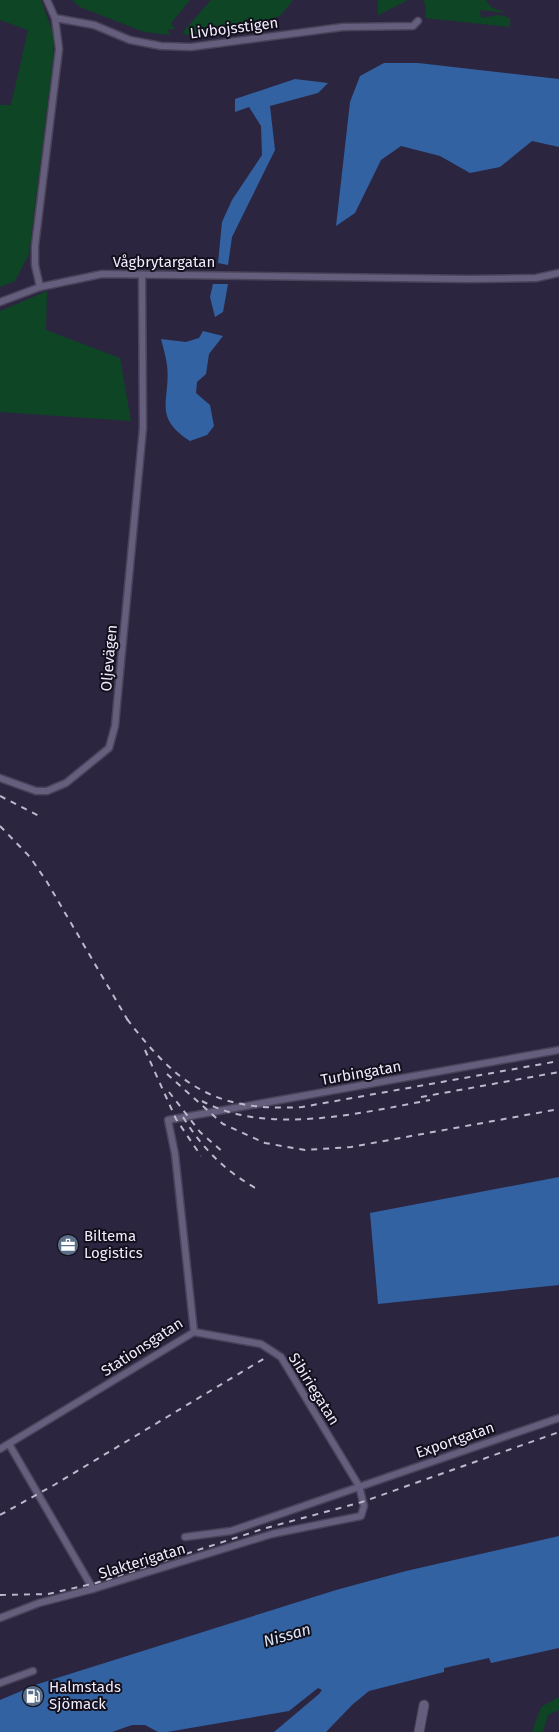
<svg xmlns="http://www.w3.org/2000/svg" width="559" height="1732" viewBox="0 0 559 1732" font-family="'Fira Sans',sans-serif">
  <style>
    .green { fill: #0e4525 }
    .water { fill: #3262a2 }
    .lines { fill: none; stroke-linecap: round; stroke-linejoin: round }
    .street-casing { stroke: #4a435a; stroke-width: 9 }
    .secondary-casing { stroke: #4a435a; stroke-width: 11 }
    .street { stroke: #665e7d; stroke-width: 6 }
    .secondary { stroke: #665e7d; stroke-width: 9 }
    .rail { stroke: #bdb8cd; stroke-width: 2; stroke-dasharray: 6 6; stroke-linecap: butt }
    .labels { text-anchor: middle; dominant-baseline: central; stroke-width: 4; stroke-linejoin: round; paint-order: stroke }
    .street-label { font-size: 15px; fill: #f0ecff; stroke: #13101c }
    .poi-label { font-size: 15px; fill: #f0ecff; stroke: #13101c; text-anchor: start }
    .water-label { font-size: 16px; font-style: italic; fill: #d7e5f8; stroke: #13101c }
  </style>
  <rect width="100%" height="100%" fill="#2c2540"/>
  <g class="green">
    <path d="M0 0H41L53 33V59L29 254 15 281 0 287V105H11L28 30 0 20Z"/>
    <path d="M72 0H190L171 23 175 29 167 30 171 35 144 32 80 7Z"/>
    <path d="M211 0H308H293L281 15 263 23 188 35 182 33Z"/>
    <path d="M378 0H486L491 7 506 13 480 10 481 18 499 15 510 18V27L425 18 426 7 423 0H408L378 15Z"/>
    <path d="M47 291 46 330 120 358 131 421 0 412V311Z"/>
    <path d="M559 1697V1710L548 1715 543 1732H532L541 1707Z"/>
  </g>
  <g class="water">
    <path d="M384 63H418L559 79V147L532 141 500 167 470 173 440 156 401 146 381 160 355 213 336 226 350 102 360 76Z"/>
    <path d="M295 79 328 83 318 93 270 106 275 150 232 237 228 265 218 263 222 222 232 200 262 155 261 126 249 107 235 112V99Z"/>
    <path d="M213 284H228L223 312 215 317 210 297Z"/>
    <path d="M203 331 223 336 209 354 206 374 197 382 196 393 210 405 214 426 207 435 190 441C152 416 171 401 167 365 166 357 163 347 161 339L186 342 199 338Z"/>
    <path d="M559 1177V1285L378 1304 370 1213Z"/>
    <path d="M559 1536V1648L491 1663 489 1658 444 1668V1672L369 1691 352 1705 326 1732H274L319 1694 322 1690 318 1688 289 1711 167 1732H158L145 1725H132L112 1732H0V1700L38 1684 336 1590 406 1571Z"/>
  </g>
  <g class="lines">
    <g class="street-casing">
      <g id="street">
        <path d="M47 0 55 18 59 49 35 246V265L40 287 102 274 469 279 536 278 559 273"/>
        <path d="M55 18 94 25 130 40 161 46 191 47 343 27 413 26 418 21"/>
        <path d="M0 302 40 287"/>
        <path d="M0 778 36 791H47L66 783 109 748 115 726 117 704 143 428 142 275"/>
        <path d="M194 1332 175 1154 168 1120 559 1050"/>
        <path d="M9 1444 93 1589"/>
        <path d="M0 1449 194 1332"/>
        <path d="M185 1537 231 1531 559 1418"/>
        <path d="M0 1618 39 1603 93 1589 272 1534 361 1516 364 1506 359 1486 281 1357 261 1344 194 1332"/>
        <path d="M0 1683 33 1671"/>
      </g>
    </g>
    <g class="secondary-casing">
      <path id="secondary" d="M419 1732 424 1705"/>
    </g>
    <use href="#street" class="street"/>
    <use href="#secondary" class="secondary"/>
    <g class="rail">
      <path d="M0 796 41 817"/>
      <path d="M0 826 30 857 47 882 130 1024"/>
      <path d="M127 1019C178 1086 216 1112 302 1107L559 1061"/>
      <path d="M145 1050 176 1119 201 1156"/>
      <path d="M167 1074 223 1124 265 1143 305 1150 351 1147 559 1109"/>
      <path d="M169 1092 200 1132 224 1153"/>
      <path d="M421 1097 559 1072"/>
      <path d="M202 1101C267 1136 361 1113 430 1100"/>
      <path d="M183 1117C202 1148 225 1171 257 1189"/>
      <path d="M0 1515 54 1485 265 1358"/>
      <path d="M0 1595 48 1594 96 1583 266 1528 362 1502 559 1432"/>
    </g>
  </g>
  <defs>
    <g id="office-disc" transform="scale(1.125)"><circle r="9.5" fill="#5c6f8a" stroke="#13101c"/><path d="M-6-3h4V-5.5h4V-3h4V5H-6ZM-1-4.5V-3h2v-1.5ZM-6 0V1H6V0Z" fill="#fff"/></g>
    <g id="fuel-disc" transform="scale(1.125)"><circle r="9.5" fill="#5c6f8a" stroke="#13101c"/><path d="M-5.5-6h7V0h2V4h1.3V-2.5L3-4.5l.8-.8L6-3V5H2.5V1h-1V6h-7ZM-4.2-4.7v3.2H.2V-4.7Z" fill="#fff"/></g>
  </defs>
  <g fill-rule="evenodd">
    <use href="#office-disc" x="68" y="1245"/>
    <use href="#fuel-disc" x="33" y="1696"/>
  </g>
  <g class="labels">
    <g class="street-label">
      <text transform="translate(234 28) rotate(-7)">Livbojsstigen</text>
      <text x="164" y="262">Vågbrytargatan</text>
      <text transform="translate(109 658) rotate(-85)">Oljevägen</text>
      <text transform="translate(361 1073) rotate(-10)">Turbingatan</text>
      <text transform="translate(142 1347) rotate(-33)">Stationsgatan</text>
      <text transform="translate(314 1389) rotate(58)">Sibiriegatan</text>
      <text transform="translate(455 1440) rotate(-19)">Exportgatan</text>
      <text transform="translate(142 1561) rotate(-17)">Slakterigatan</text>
    </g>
    <g class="poi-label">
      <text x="84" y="1236">Biltema<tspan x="84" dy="17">Logistics</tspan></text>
      <text x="49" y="1687">Halmstads<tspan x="49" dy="17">Sjömack</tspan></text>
    </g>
    <g class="water-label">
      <text transform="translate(287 1635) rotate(-16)">Nissan</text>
    </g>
  </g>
</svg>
